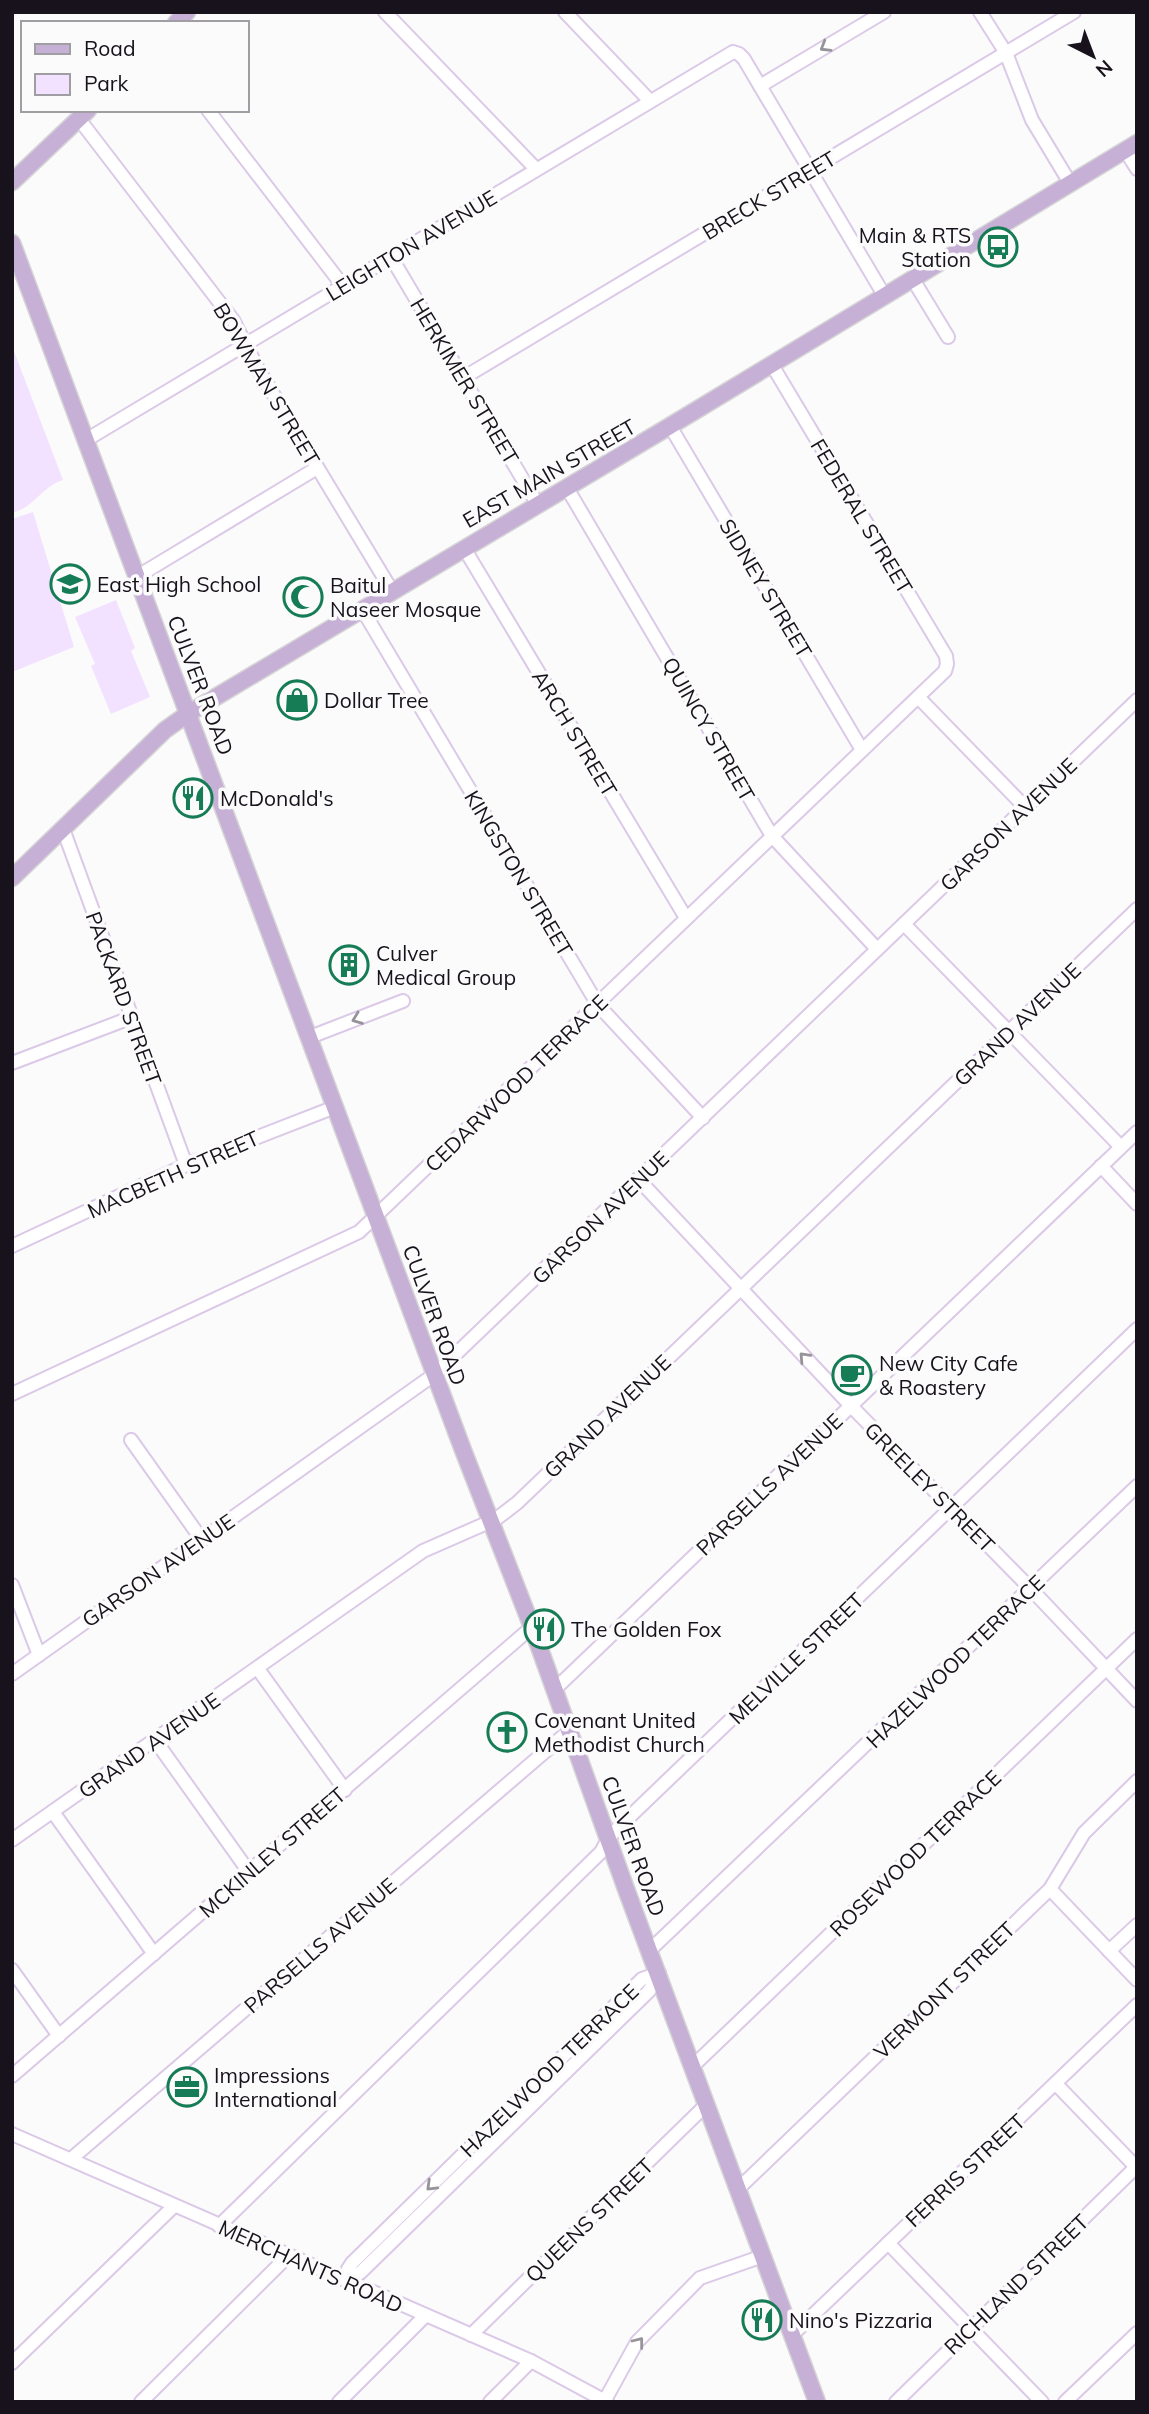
<svg xmlns="http://www.w3.org/2000/svg" width="1149" height="2414" viewBox="0 0 1149 2414" font-family="Mulish,sans-serif">
  <style>
    .green { fill: #f3e2ff }
    .lines { fill: none; stroke-linecap: round; stroke-linejoin: round }
    .minor-casing { stroke: #dbc9e7; stroke-width: 16 }
    .major-casing { stroke: #d5d4d6; stroke-width: 19 }
    .minor { stroke: #fff; stroke-width: 12 }
    .major { stroke: #c7b0d6; stroke-width: 16 }
    .oneway { stroke: #979499 }
    .labels { text-anchor: middle; dominant-baseline: central; stroke-width: 7; stroke-linejoin: round; paint-order: stroke }
    .street-label { font-size: 21px; fill: #18121c; stroke: #fbfbfb }
    .poi-label { font-size: 21px; fill: #18121c; stroke: #fbfbfb; text-anchor: start }
  </style>
  <rect width="100%" height="100%" fill="#fbfbfb"/>
  <g class="green">
    <path d="M12 346 63 480C41 487 35 507 12 513Z"/>
    <path d="M33 512 74 647 12 672V519Z"/>
    <path d="M116 600 135 648 131 651 150 697 111 714 91 666 95 664 75 617Z"/>
  </g>
  <g class="lines">
    <g class="minor-casing">
      <g id="minor">
        <path d="M385 12 536 169"/>
        <path d="M565 12 650 101"/>
        <path d="M980 12 1006 53 1032 120 1070 183"/>
        <path d="M760 86 884 12"/>
        <path d="M208 110 343 286"/>
        <path d="M79 119 233 320 258 369 392 591"/>
        <path d="M1125 150 1137 169"/>
        <path d="M391 257 538 505"/>
        <path d="M912 278 948 337"/>
        <path d="M463 378 1074 12"/>
        <path d="M670 426 862 750"/>
        <path d="M86 440 733 52 739 54 744 59 884 295"/>
        <path d="M567 488 772 836 877 949"/>
        <path d="M464 548 686 918"/>
        <path d="M138 576 317 468"/>
        <path d="M362 609 598 1005 703 1118"/>
        <path d="M918 697 1025 807"/>
        <path d="M63 829 186 1165"/>
        <path d="M904 924 1121 1147"/>
        <path d="M310 1037 403 1001"/>
        <path d="M12 1063 130 1018"/>
        <path d="M1101 1166 1137 1204"/>
        <path d="M638 1179 851 1406 1031 1589 1137 1701"/>
        <path d="M12 1246 186 1165 335 1107"/>
        <path d="M12 1394 359 1232 945 671 947 664 946 656 772 365"/>
        <path d="M131 1440 202 1540"/>
        <path d="M12 1585 39 1655"/>
        <path d="M258 1669 345 1790"/>
        <path d="M12 1674 435 1374 1137 700"/>
        <path d="M554 1690 1137 1132"/>
        <path d="M155 1740 249 1872"/>
        <path d="M53 1812 154 1954"/>
        <path d="M12 1840 423 1551 496 1519 517 1503 1137 909"/>
        <path d="M1050 1889 1137 1980"/>
        <path d="M650 1950 1137 1486"/>
        <path d="M1109 1951 1137 1925"/>
        <path d="M12 1970 59 2036"/>
        <path d="M693 2066 1137 1639"/>
        <path d="M12 2076 532 1627"/>
        <path d="M1056 2084 1137 2168"/>
        <path d="M12 2134 531 2361 607 2402"/>
        <path d="M71 2159 569 1731"/>
        <path d="M738 2189 1050 1889 1084 1833 1137 1781"/>
        <path d="M219 2226 601 1852 608 1839 620 1826 1137 1329"/>
        <path d="M888 2243 1042 2402"/>
        <path d="M346 2281 348 2269 352 2263 642 1979 659 1973"/>
        <path d="M346 2281 361 2272 649 1991 659 1973"/>
        <path d="M471 2335 707 2104"/>
        <path d="M792 2335 1137 2005"/>
        <path d="M12 2363 174 2206"/>
        <path d="M605 2400 637 2342 700 2278 763 2256"/>
        <path d="M141 2402 288 2256"/>
        <path d="M339 2402 425 2316"/>
        <path d="M490 2402 531 2361"/>
        <path d="M896 2402 1136 2167"/>
        <path d="M1065 2402 1137 2333"/>
      </g>
    </g>
    <g class="major-casing">
      <g id="major">
        <path d="M176 23 187 12"/>
        <path d="M12 182 88 110"/>
        <path d="M12 243 463 1450 532 1627 626 1889 817 2402"/>
        <path d="M12 878 165 730 189 713 670 426 1137 143"/>
      </g>
    </g>
    <use href="#minor" class="minor"/>
    <use href="#major" class="major"/>
  </g>
  <defs><path id="oneway-chevron" d="M-2-3.5L2.5 0L-2 3.5" fill="none" stroke-width="1.6" stroke-linecap="round" stroke-linejoin="round" transform="scale(1.75)"/></defs>
  <g class="oneway">
    <use href="#oneway-chevron" transform="translate(825 47) rotate(149)"/>
    <use href="#oneway-chevron" transform="translate(357 1019) rotate(159)"/>
    <use href="#oneway-chevron" transform="translate(804 1357) rotate(-133)"/>
    <use href="#oneway-chevron" transform="translate(431 2186) rotate(136)"/>
    <use href="#oneway-chevron" transform="translate(639 2342) rotate(-52)"/>
  </g>
  <defs>
    <g id="bus-ring" transform="scale(2.0125)"><circle r="9.5" fill="#fbfbfb" stroke="#167c56" stroke-width="1.5"/><path d="M-5-6H5V4H4V6H2V4H-2V6H-4V4H-5ZM-3.5-4V0h7V-4ZM-3.5 1.2v1.5H-2V1.2ZM2 1.2v1.5H3.5V1.2Z" fill="#167c56"/></g>
    <g id="school-ring" transform="scale(2.0125)"><circle r="9.5" fill="#fbfbfb" stroke="#167c56" stroke-width="1.5"/><path d="M0-5L7-2L0 1L-7-2ZM-4 1L0 2.5L4 1V4Q0 6-4 4Z" fill="#167c56"/></g>
    <g id="mosque-ring" transform="scale(2.0125)"><circle r="9.5" fill="#fbfbfb" stroke="#167c56" stroke-width="1.5"/><path d="M3.5-4.9A6 6 0 1 0 3.5 4.9A5 5 0 1 1 3.5-4.9Z" fill="#167c56"/></g>
    <g id="shop-ring" transform="scale(2.0125)"><circle r="9.5" fill="#fbfbfb" stroke="#167c56" stroke-width="1.5"/><path d="M-5-2.5h2.3a2.7 3.5 0 0 1 5.4 0H5L5.5 6h-11ZM-1.5-2.5h3a1.5 2.3 0 0 0-3 0Z" fill="#167c56"/></g>
    <g id="restaurant-ring" transform="scale(2.0125)"><circle r="9.5" fill="#fbfbfb" stroke="#167c56" stroke-width="1.5"/><path d="M-5-6h1v4h1v-4h1v4h1v-4h1v5L-1.5 .5V6h-2V.5L-5-1ZM5-6V6H3V1.5H1.5Q1.5-4 5-6Z" fill="#167c56"/></g>
    <g id="building-ring" transform="scale(2.0125)"><circle r="9.5" fill="#fbfbfb" stroke="#167c56" stroke-width="1.5"/><path d="M-4-6H4V6H1V3H-1V6H-4ZM-2.5-4.3h1.7v1.8h-1.7ZM.8-4.3h1.7v1.8H.8ZM-2.5-1h1.7V.8h-1.7ZM.8-1h1.7V.8H.8Z" fill="#167c56"/></g>
    <g id="cafe-ring" transform="scale(2.0125)"><circle r="9.5" fill="#fbfbfb" stroke="#167c56" stroke-width="1.5"/><path d="M-5.5-4.5H6V0H3Q3 3.5 0 3.5H-2.5Q-5.5 3.5-5.5 0ZM3-3.2v2h1.7v-2ZM-6 4.5H4V6H-6Z" fill="#167c56"/></g>
    <g id="church-ring" transform="scale(2.0125)"><circle r="9.5" fill="#fbfbfb" stroke="#167c56" stroke-width="1.5"/><path d="M-1.2-6h2.4v3.5h3.3v2.4h-3.3V6h-2.4V-.1h-3.3v-2.4h3.3Z" fill="#167c56"/></g>
    <g id="office-ring" transform="scale(2.0125)"><circle r="9.5" fill="#fbfbfb" stroke="#167c56" stroke-width="1.5"/><path d="M-6-3h4V-5.5h4V-3h4V5H-6ZM-1-4.5V-3h2v-1.5ZM-6 0V1H6V0Z" fill="#167c56"/></g>
  </defs>
  <g fill-rule="evenodd">
    <use href="#bus-ring" x="998" y="247"/>
    <use href="#school-ring" x="70" y="584"/>
    <use href="#mosque-ring" x="303" y="597"/>
    <use href="#shop-ring" x="297" y="700"/>
    <use href="#restaurant-ring" x="193" y="798"/>
    <use href="#building-ring" x="349" y="965"/>
    <use href="#cafe-ring" x="852" y="1375"/>
    <use href="#restaurant-ring" x="544" y="1629"/>
    <use href="#church-ring" x="507" y="1732"/>
    <use href="#office-ring" x="187" y="2087"/>
    <use href="#restaurant-ring" x="762" y="2320"/>
  </g>
  <g class="labels">
    <g class="street-label">
      <text transform="translate(769 195) rotate(-31)">BRECK STREET</text>
      <text transform="translate(411 245) rotate(-31)">LEIGHTON AVENUE</text>
      <text transform="translate(465 381) rotate(59)">HERKIMER STREET</text>
      <text transform="translate(267 384) rotate(59)">BOWMAN STREET</text>
      <text transform="translate(549 473) rotate(-30)">EAST MAIN STREET</text>
      <text transform="translate(862 516) rotate(59)">FEDERAL STREET</text>
      <text transform="translate(766 588) rotate(59)">SIDNEY STREET</text>
      <text transform="translate(201 685) rotate(69)">CULVER ROAD</text>
      <text transform="translate(709 729) rotate(60)">QUINCY STREET</text>
      <text transform="translate(575 733) rotate(59)">ARCH STREET</text>
      <text transform="translate(1008 824) rotate(-44)">GARSON AVENUE</text>
      <text transform="translate(519 873) rotate(59)">KINGSTON STREET</text>
      <text transform="translate(124 998) rotate(70)">PACKARD STREET</text>
      <text transform="translate(1017 1024) rotate(-44)">GRAND AVENUE</text>
      <text transform="translate(516 1083) rotate(-44)">CEDARWOOD TERRACE</text>
      <text transform="translate(173 1174) rotate(-24)">MACBETH STREET</text>
      <text transform="translate(600 1217) rotate(-44)">GARSON AVENUE</text>
      <text transform="translate(435 1315) rotate(70)">CULVER ROAD</text>
      <text transform="translate(607 1416) rotate(-44)">GRAND AVENUE</text>
      <text transform="translate(769 1484) rotate(-44)">PARSELLS AVENUE</text>
      <text transform="translate(930 1487) rotate(45)">GREELEY STREET</text>
      <text transform="translate(158 1570) rotate(-35)">GARSON AVENUE</text>
      <text transform="translate(796 1658) rotate(-44)">MELVILLE STREET</text>
      <text transform="translate(955 1661) rotate(-44)">HAZELWOOD TERRACE</text>
      <text transform="translate(149 1745) rotate(-35)">GRAND AVENUE</text>
      <text transform="translate(634 1846) rotate(70)">CULVER ROAD</text>
      <text transform="translate(272 1852) rotate(-41)">MCKINLEY STREET</text>
      <text transform="translate(915 1853) rotate(-44)">ROSEWOOD TERRACE</text>
      <text transform="translate(320 1945) rotate(-41)">PARSELLS AVENUE</text>
      <text transform="translate(944 1990) rotate(-44)">VERMONT STREET</text>
      <text transform="translate(549 2070) rotate(-44)">HAZELWOOD TERRACE</text>
      <text transform="translate(965 2170) rotate(-43)">FERRIS STREET</text>
      <text transform="translate(589 2220) rotate(-44)">QUEENS STREET</text>
      <text transform="translate(311 2266) rotate(24)">MERCHANTS ROAD</text>
      <text transform="translate(1016 2284) rotate(-44)">RICHLAND STREET</text>
    </g>
    <g class="poi-label">
      <text x="971" y="235" text-anchor="end">Main &amp; RTS<tspan x="971" dy="24">Station</tspan></text>
      <text x="97" y="584">East High School</text>
      <text x="330" y="585">Baitul<tspan x="330" dy="24">Naseer Mosque</tspan></text>
      <text x="324" y="700">Dollar Tree</text>
      <text x="220" y="798">McDonald's</text>
      <text x="376" y="953">Culver<tspan x="376" dy="24">Medical Group</tspan></text>
      <text x="879" y="1363">New City Cafe<tspan x="879" dy="24">&amp; Roastery</tspan></text>
      <text x="571" y="1629">The Golden Fox</text>
      <text x="534" y="1720">Covenant United<tspan x="534" dy="24">Methodist Church</tspan></text>
      <text x="214" y="2075">Impressions<tspan x="214" dy="24">International</tspan></text>
      <text x="789" y="2320">Nino's Pizzaria</text>
    </g>
  </g>
  <rect width="1149" height="2414" fill="none" stroke="#18121c" stroke-width="28"/>
  <rect x="21" y="21" width="228" height="91" fill="#fbfbfb" stroke="#a09ea2" stroke-width="2"/>
  <rect x="35" y="44" width="35" height="10" fill="#c7b0d6" stroke="#a09ea2" stroke-width="2"/>
  <text x="84" y="56" font-size="21" fill="#18121c">Road</text>
  <rect x="35" y="74" width="35" height="21" fill="#f3e2ff" stroke="#a09ea2" stroke-width="2"/>
  <text x="84" y="91" font-size="21" fill="#18121c">Park</text>
  <g transform="translate(1093 56) rotate(138)" stroke="#fbfbfb" stroke-width="5" paint-order="stroke">
  <path d="M0-5L12 26L0 18L-12 26Z" fill="#18121c"/>
  <text y="-10" font-size="19" font-weight="bold" text-anchor="middle" fill="#18121c">N</text>
  </g>
</svg>
